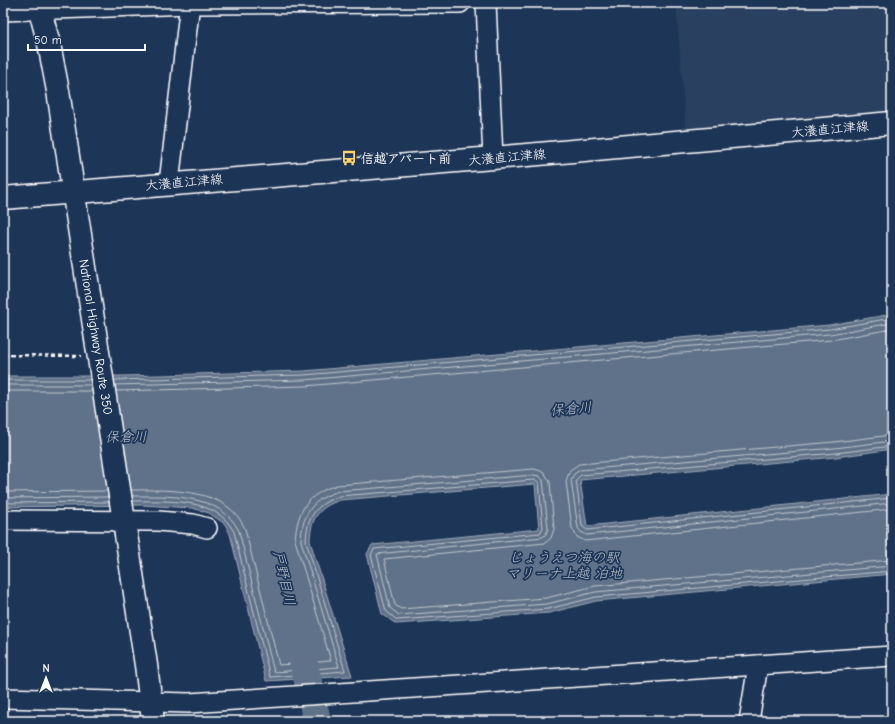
<svg xmlns="http://www.w3.org/2000/svg" width="895" height="724" viewBox="0 0 895 724" font-family="'Comic Neue','Klee One',sans-serif">
  <style>
    .built { fill: #2a4161 }
    .water { fill: #617289; stroke: #a0aab8 }
    .lines { fill: none; stroke-linecap: round; stroke-linejoin: round }
    .shore { stroke: #c0c7d0; stroke-width: 1 }
    .river { stroke: #617289; stroke-width: 28 }
    .minor-casing { stroke: #fff; stroke-width: 22 }
    .major-casing { stroke: #fff; stroke-width: 25 }
    .highway-casing { stroke: #fff; stroke-width: 25 }
    .path { stroke: #fff; stroke-width: 2.5; stroke-dasharray: 4 3; stroke-linecap: butt }
    .minor { stroke: #1d3557; stroke-width: 19 }
    .major { stroke: #1d3557; stroke-width: 22 }
    .highway { stroke: #1d3557; stroke-width: 22 }
    .labels { text-anchor: middle; dominant-baseline: central; stroke-width: 3.5; stroke-linejoin: round; paint-order: stroke }
    .street-label { font-size: 13px; fill: #fff; stroke: #1d3557 }
    .poi-label { font-size: 13px; font-weight: bold; fill: #fff; stroke: #1d3557; text-anchor: start }
    .water-label { font-size: 14px; font-style: italic; fill: #b8c0ca; stroke: #1d3557 }
  </style>
  <rect width="100%" height="100%" fill="#1d3557"/>
  <filter id="ink" filterUnits="userSpaceOnUse"><feTurbulence type="fractalNoise" baseFrequency=".025" numOctaves="2"/><feDisplacementMap in="SourceGraphic" scale="8" xChannelSelector="R" yChannelSelector="G"/><feConvolveMatrix kernelMatrix="1 2 1 2 8 2 1 2 1" color-interpolation-filters="sRGB"/></filter>
  <g filter="url(#ink)">
    <path class="built" d="M676 3H892V110L686 131Z"/>
    <path class="water" d="M892 314V449L836 457 580 480 587 526 892 494V574L596 601 549 613 396 624 382 614 367 554 372 545 539 529 535 484 340 500C318 508 311 518 310 541L352 676 266 681 230 534 225 524 209 513 192 508 142 505 3 507V376H122L304 371 829 325Z"/>
    <g class="lines">
      <g class="shore">
        <path d="M3 380H90"/>
        <path d="M114 380 304 375 830 329 892 318"/>
        <path d="M3 385H91"/>
        <path d="M115 385 304 380 830 334 892 323"/>
        <path d="M3 391H92"/>
        <path d="M116 391 305 386 831 340 892 329"/>
        <path d="M892 435 834 442 579 464 570 470 566 481 572 528 577 537 585 541 892 509"/>
        <path d="M892 441 835 448 580 470 574 474 571 480 578 528 581 532 587 535 892 503"/>
        <path d="M892 446 836 453 581 475 576 480 582 526 587 530 892 498"/>
        <path d="M131 490C170 490 228 487 245 529L279 665 331 661 295 540C297 510 308 494 337 485L534 469 544 472 550 482 554 529 551 538 545 543 384 559 395 605 401 609 546 598 595 586 892 560"/>
        <path d="M3 492 107 491"/>
        <path d="M132 496C168 496 221 493 239 531L274 672 339 667 301 541C302 514 312 499 339 491L534 475 539 476 543 480 548 529 546 534 543 537 377 554 390 608 399 615 547 604 595 592 892 566"/>
        <path d="M3 498 108 497"/>
        <path d="M133 501C167 501 217 497 234 532L270 677 345 671 306 541C307 516 316 504 340 496L534 480 539 482 543 528 540 533 374 549 371 555 386 611 397 620 548 609 596 597 892 571"/>
        <path d="M3 503 109 502"/>
      </g>
      <path class="river" d="M299 642 317 721"/>
      <g class="minor-casing">
        <g id="minor">
          <path d="M486 3 493 158"/>
          <path d="M3 11 190 4 460 3"/>
          <path d="M169 183 190 3"/>
          <path d="M3 520 158 521 193 524 207 528"/>
          <path d="M3 698 189 703 892 656"/>
          <path d="M749 721 758 665"/>
        </g>
      </g>
      <g class="major-casing">
        <path id="major" d="M3 198 493 158 892 123"/>
      </g>
      <g class="highway-casing">
        <path id="highway" d="M38 3 49 44 58 91 146 665 153 721"/>
      </g>
      <path class="path" d="M3 355 81 356"/>
      <use href="#minor" class="minor"/>
      <use href="#major" class="major"/>
      <use href="#highway" class="highway"/>
    </g>
  </g>
  <defs>
    <g id="bus-bare" transform="scale(1.2)"><path d="M-5-6H5V4H4V6H2V4H-2V6H-4V4H-5ZM-3.5-4V0h7V-4ZM-3.5 1.2v1.5H-2V1.2ZM2 1.2v1.5H3.5V1.2Z" fill="#ffd166" stroke="#1d3557" stroke-width="2.5" paint-order="stroke"/></g>
  </defs>
  <g fill-rule="evenodd">
    <use href="#bus-bare" x="349" y="158"/>
  </g>
  <g class="labels">
    <g class="street-label">
      <text transform="translate(830 129) rotate(-5)">大瀁直江津線</text>
      <text transform="translate(507 157) rotate(-5)">大瀁直江津線</text>
      <text transform="translate(184 182) rotate(-5)">大瀁直江津線</text>
      <text transform="translate(96 337) rotate(81)">National Highway Route 350</text>
    </g>
    <g class="poi-label">
      <text x="361" y="158">信越アパート前</text>
    </g>
    <g class="water-label">
      <text transform="translate(571 409) rotate(-5)">保倉川</text>
      <text transform="translate(126 437) rotate(-1)">保倉川</text>
      <text x="564" y="557">じょうえつ海の駅<tspan x="564" dy="16">マリーナ上越 泊地</tspan></text>
      <text transform="translate(284 578) rotate(77)">戸野目川</text>
    </g>
  </g>
  <rect width="895" height="724" fill="none" stroke="#1d3557" stroke-width="16"/>
  <rect x="8" y="8" width="879" height="708" fill="none" stroke="#fff" stroke-width="1.5" filter="url(#ink)"/>
  <g transform="translate(46 678)" stroke="#1d3557" stroke-width="3" paint-order="stroke">
  <path d="M0-3L7 15L0 10L-7 15Z" fill="#ffffff"/>
  <text y="-6" font-size="11" font-weight="bold" text-anchor="middle" fill="#ffffff">N</text>
  </g>
  <path d="M28 44v6h117v-6" fill="none" stroke="#ffffff" stroke-width="2"/>
  <text x="34" y="44" font-size="12" fill="#ffffff" stroke="#1d3557" stroke-width="3" paint-order="stroke">50 m</text>
</svg>
